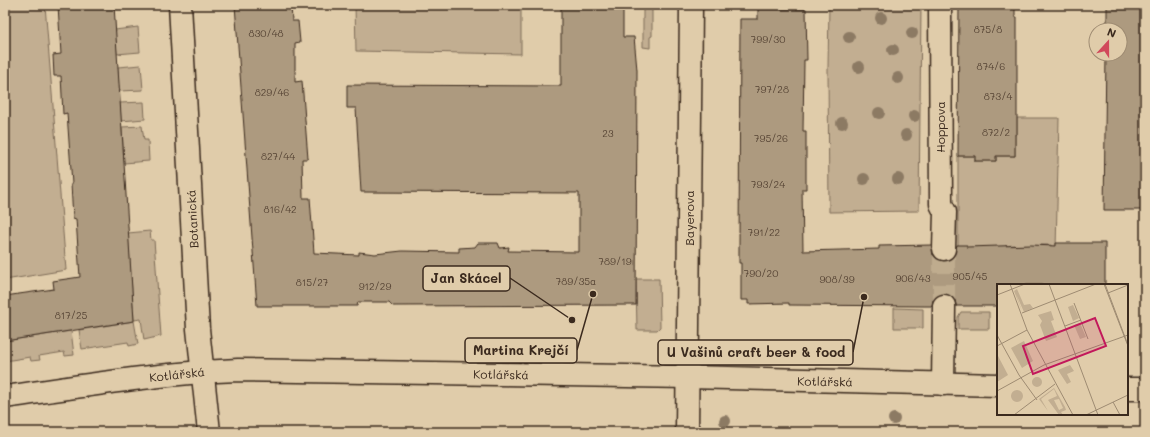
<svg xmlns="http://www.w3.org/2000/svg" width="1150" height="437" viewBox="0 0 1150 437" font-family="Mali,sans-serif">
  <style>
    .green { fill: #c2ae91; stroke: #7e6c58 }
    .building { fill: #ad9a7f; stroke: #3b2a1e }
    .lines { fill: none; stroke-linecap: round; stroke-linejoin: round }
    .minor-tunnel { stroke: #bfac8e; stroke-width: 22; stroke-dasharray: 22 11; stroke-linecap: butt }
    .minor-casing { stroke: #3b2a1e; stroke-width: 25 }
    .major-casing { stroke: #3b2a1e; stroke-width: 25 }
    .minor { stroke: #e0ccaa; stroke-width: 22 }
    .major { stroke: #e0ccaa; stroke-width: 22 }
    .tree { fill: #8c7a64 }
    .labels { text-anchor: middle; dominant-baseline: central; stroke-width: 3.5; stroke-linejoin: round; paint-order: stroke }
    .number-label { font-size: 10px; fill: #584636 }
    .street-label { font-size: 12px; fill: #3b2a1e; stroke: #e0ccaa }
    .inset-road { fill: none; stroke: #9e8b72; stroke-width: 1 }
    .view { fill: #c2185b; fill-opacity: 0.15; stroke: #c2185b; stroke-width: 2 }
    .inset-edge { fill: none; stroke: #3b2a1e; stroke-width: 2 }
    .leader { fill: none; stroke: #3b2a1e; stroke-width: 1.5 }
    .callout-dot { fill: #3b2a1e; stroke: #e0ccaa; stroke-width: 1.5 }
    .callout { fill: #e0ccaa; stroke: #3b2a1e; stroke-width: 1.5 }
    .callout-label { font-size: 13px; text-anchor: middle; font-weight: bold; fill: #3b2a1e }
  </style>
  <rect width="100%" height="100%" fill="#e0ccaa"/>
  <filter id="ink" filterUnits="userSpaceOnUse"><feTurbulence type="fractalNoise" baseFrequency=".025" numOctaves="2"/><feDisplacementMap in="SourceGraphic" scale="8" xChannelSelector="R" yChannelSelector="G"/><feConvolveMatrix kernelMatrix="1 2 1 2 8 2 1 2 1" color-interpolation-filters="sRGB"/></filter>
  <g filter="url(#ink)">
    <g class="green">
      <path d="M5 5H45L66 270 5 280Z"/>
      <path d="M355 5H521V54L356 51Z"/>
      <path d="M643 5H652V36L650 37V48L643 47Z"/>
      <path d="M829 5H921L919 211 829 212 828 68Z"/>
      <path d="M138 27 140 52 117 54 115 30Z"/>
      <path d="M141 65 143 90 119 91 118 67Z"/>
      <path d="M144 102 145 119 121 121 120 103Z"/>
      <path d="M1017 118H1059L1056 249H1051V245H1041V249H1015L1014 245 1005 246V249H966L958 245V156H975V161H996V156H1015V134H1017Z"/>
      <path d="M142 126 144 140H148L149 161 124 163 122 127Z"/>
      <path d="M150 231 151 240H154L161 336 144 340 141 319 134 320 128 233Z"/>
      <path d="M636 279H659L660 327 657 330H637Z"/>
      <path d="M894 308 923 309V328H894Z"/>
      <path d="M961 312H989V329H958V317Z"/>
      <path d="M134 321 138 344 129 346 128 342 82 349 79 330Z"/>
      <path d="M71 331 74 355 65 356 64 352 39 356 40 360 31 361 30 357 5 361V341Z"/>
    </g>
    <g class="building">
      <path d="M58 5H114L134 321 5 341V296L54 289 53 281 80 277 76 219 73 218 71 184H72L67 113 63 114 61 76H54L53 55 61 54Z"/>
      <path d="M235 5H291L292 21H298L300 42 295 43V82L302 81 308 159H302L303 198H310L314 253 359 255V252L375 254 402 251 459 252V248L475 247 478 243H498L500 248 509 247 508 251 579 252V193L361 192 356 108H347V85L561 86V5H623V37H634L637 70 636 305 393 306 389 302H358L357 306H257Z"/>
      <path d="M959 5H1015V17H1017V134H1015V156H996V161H975V156H958Z"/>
      <path d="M1107 5H1145V210H1104L1106 54H1120V30H1107Z"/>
      <path d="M758 9H806L807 60H804L803 131H806V189H802L803 251 879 249V246L932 245 933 255 938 260 944 261 950 260 954 256 957 245H967V247L1031 245 1056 246V243H1105V285H998V306H956L955 300 950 295 945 294 938 295 933 300 932 306H924L789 305V303L748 304V300H741V263H739V252L740 19H758Z"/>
    </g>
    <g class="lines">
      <path class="minor-tunnel" d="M944 306V249"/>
      <g class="minor-casing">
        <g id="minor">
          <path d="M180 5 198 329 209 432"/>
          <path d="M940 5 941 204 945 212 944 249"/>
          <path d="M943 384 944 306"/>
          <path d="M687 432 691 5"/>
        </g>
      </g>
      <g class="major-casing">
        <g id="major">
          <path d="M1127 389H1145"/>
          <path d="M5 397C83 386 160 373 238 370L688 377 998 385"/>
        </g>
      </g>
      <use href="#minor" class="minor"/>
      <use href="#major" class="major"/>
    </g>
    <g class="tree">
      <circle cx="881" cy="18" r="6"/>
      <circle cx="912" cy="33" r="6"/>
      <circle cx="849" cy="37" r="6"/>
      <circle cx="893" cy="50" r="6"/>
      <circle cx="859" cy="67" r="6"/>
      <circle cx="898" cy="78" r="6"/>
      <circle cx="879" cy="113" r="6"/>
      <circle cx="914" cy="116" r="6"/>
      <circle cx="842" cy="123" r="6"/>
      <circle cx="906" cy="135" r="6"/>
      <circle cx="864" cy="179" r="6"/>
      <circle cx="898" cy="179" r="6"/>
      <circle cx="894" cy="419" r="6"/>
      <circle cx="725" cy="421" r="6"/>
    </g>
  </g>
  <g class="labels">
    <g class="number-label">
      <text x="988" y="29">875/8</text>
      <text x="266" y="33">830/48</text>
      <text x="768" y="39">799/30</text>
      <text x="991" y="66">874/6</text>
      <text x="772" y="89">797/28</text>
      <text x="272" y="92">829/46</text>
      <text x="998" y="96">873/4</text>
      <text x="996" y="132">872/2</text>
      <text x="608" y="133">23</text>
      <text x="771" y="138">795/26</text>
      <text x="278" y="156">827/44</text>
      <text x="768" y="184">793/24</text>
      <text x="280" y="209">816/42</text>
      <text x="764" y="232">791/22</text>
      <text x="615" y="261">789/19</text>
      <text x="761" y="273">790/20</text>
      <text x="970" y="276">905/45</text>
      <text x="913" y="278">906/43</text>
      <text x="837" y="279">908/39</text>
      <text x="576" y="281">789/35a</text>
      <text x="312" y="282">815/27</text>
      <text x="375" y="286">912/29</text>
      <text x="71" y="315">817/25</text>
    </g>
    <g class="street-label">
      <text transform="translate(940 127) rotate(-90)">Hoppova</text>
      <text transform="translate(689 218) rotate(-90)">Bayerova</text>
      <text transform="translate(192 219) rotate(-93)">Botanická</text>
      <text transform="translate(177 374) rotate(-6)">Kotlářská</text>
      <text transform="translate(501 374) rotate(1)">Kotlářská</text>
      <text transform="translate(825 381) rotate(1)">Kotlářská</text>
    </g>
  </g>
  <g transform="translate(997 284)">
    <rect width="131" height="131" fill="#e0ccaa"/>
    <path d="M20 5 27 21 33 20 36 24 27 28 19 10 25 27 17 7ZM76 21 82 34 76 37 71 23ZM54 27 57 36 54 37 60 53 49 57 43 41 45 37 39 28 41 31ZM83 39 89 53 83 55 77 41ZM27 57 36 77 25 84 14 64ZM0 70 11 91 0 98ZM73 81 77 87 70 90 74 98 70 100 61 86ZM35 98a5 5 0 1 1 10 0a5 5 0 1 1-10 0ZM57 104 68 123 66 124 62 115 57 116 62 126 68 123 69 126 64 128 66 131H62L51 116 60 112 57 105 44 115 51 127 42 115ZM14 112a6 6 0 1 1 12 0a6 6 0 1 1-12 0Z" fill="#c2ae91"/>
    <path class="inset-road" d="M13 0 30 46 76 131M52 0 101 131M107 0 131 62M108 0 131 61M111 9 131 1M0 11 28 0M77 19 91 55M25 29 99 0M68 42 84 36M0 51 22 91 40 116M0 62 30 46M0 107 47 81 131 51M116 118 123 131M17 131 58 100M89 131 131 111"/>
    <path class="view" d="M98 34 109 62 36 90 26 62Z"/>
    <rect width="131" height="131" class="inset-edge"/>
  </g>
  <path class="leader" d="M572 320L510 278M593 294L577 350M864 297L853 352"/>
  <g class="callout-dot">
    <circle cx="572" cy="320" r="4"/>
    <circle cx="593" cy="294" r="4"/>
    <circle cx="864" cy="297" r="4"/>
  </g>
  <g class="callout">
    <rect x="423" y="266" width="87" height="25" rx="4"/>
    <rect x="465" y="338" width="112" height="25" rx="4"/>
    <rect x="658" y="340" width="195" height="25" rx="4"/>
  </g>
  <g class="callout-label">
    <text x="466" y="283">Jan Skácel</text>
    <text x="521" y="355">Martina Krejčí</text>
    <text x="756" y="357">U Vašinů craft beer &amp; food</text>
  </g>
  <rect width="1150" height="437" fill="none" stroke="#e0ccaa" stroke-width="20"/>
  <rect x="10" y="10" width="1130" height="417" fill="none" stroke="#3b2a1e" stroke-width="1.5" filter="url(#ink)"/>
  <g transform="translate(1108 42) rotate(21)"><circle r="19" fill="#e0ccaa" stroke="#9e8b72"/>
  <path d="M0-3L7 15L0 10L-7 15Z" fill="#d1495b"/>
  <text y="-6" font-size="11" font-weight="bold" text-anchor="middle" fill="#3b2a1e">N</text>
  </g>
</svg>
